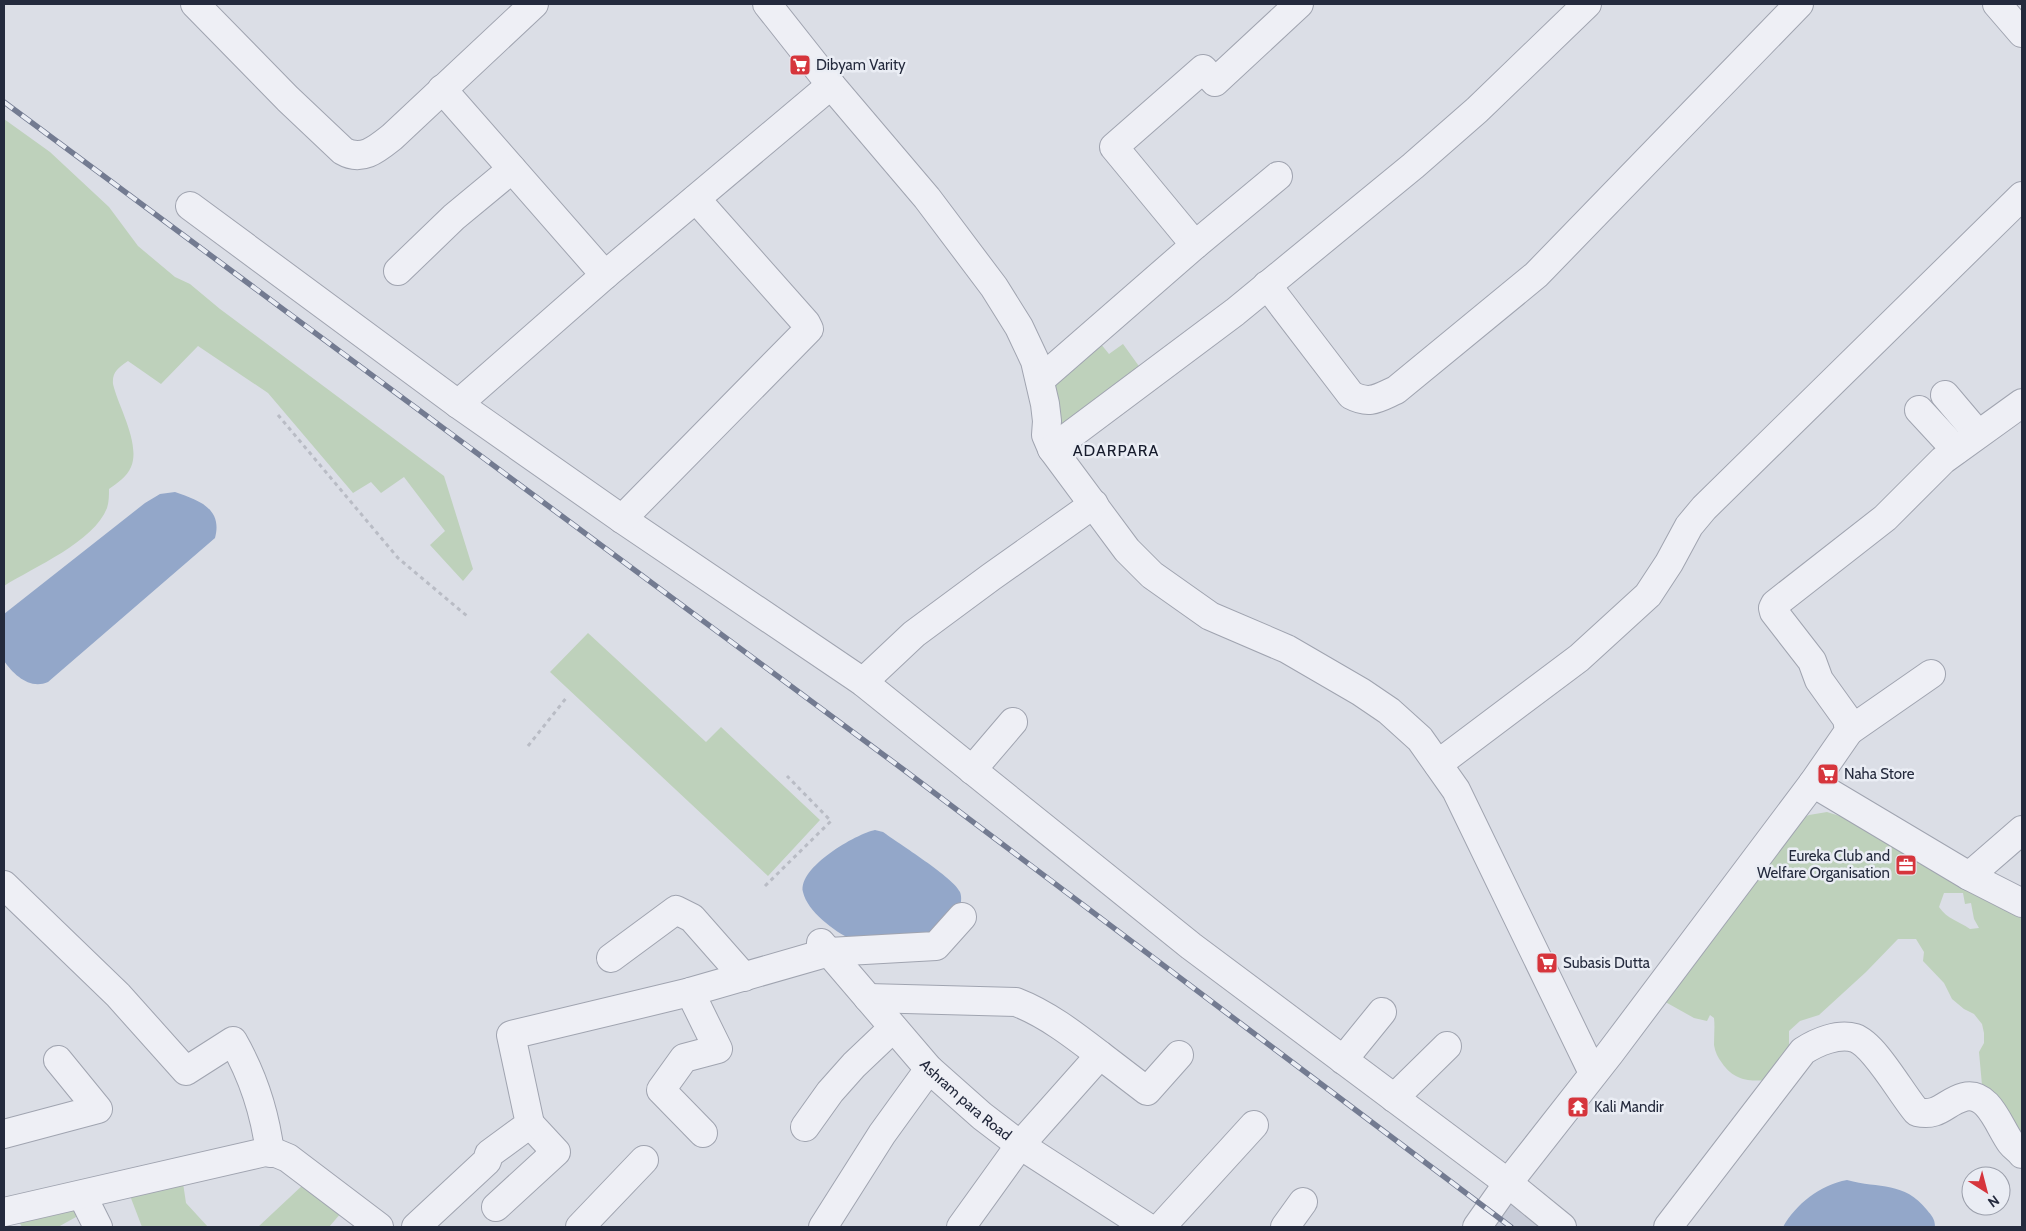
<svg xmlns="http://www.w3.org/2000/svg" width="2026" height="1231" viewBox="0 0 2026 1231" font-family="Cabin,sans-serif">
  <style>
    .built { fill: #c9cdd9 }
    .green { fill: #bed1bb; fill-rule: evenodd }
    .water { fill: #93a7c9 }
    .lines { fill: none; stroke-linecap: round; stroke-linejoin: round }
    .minor-casing { stroke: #a0a4b0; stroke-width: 30 }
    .path { stroke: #b9bcc5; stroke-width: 3; stroke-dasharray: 4 4; stroke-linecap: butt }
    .minor { stroke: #eeeff5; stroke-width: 28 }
    .rail-casing { stroke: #737b91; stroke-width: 5.5 }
    .rail { stroke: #eaedf4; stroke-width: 4; stroke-dasharray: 11; stroke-linecap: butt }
    .labels { text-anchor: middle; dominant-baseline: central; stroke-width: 5; stroke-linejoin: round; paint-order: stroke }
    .poi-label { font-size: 15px; fill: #242a3d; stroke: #eaedf4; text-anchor: start }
    .street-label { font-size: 15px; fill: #242a3d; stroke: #eaedf4 }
    .neighbourhood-label { font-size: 16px; letter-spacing: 1px; fill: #171c2d; stroke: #eaedf4 }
  </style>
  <rect width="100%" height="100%" fill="#dbdee6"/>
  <path class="built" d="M1506 1192 1562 1227H1481Z"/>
  <g class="green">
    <path d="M4 119 50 152 109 207 138 246 175 277 190 284 220 309 444 476 473 569 463 581 430 545 445 531 404 477 381 493 371 482 353 493 268 393 198 346 161 384 128 361C118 368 112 372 113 384 118 406 141 444 131 467 127 477 117 483 109 489 109 495 109 502 107 508 94 542 34 567 4 586Z"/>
    <path d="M1100 343 1109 354 1123 344 1141 369 1059 429 1044 387Z"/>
    <path d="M588 633 706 742 721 727 820 820 768 876 550 672Z"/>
    <path d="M1827 812 1843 817 2022 907V1147L1982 1085 1979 1052 1984 1043V1033L1982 1024 1974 1014 1964 1009 1952 999 1944 983 1923 961 1924 952 1916 939H1898L1866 972 1819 1015 1800 1021 1789 1031V1047L1796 1054 1774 1080C1752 1081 1736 1083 1722 1063 1718 1058 1715 1052 1714 1045 1714 1036 1715 1027 1714 1018L1710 1015 1707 1021 1694 1018 1660 999 1801 819 1809 815ZM1944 893H1963L1965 904 1971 903 1974 919 1979 928 1970 929C1959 921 1947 919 1939 907Z"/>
    <path d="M183 1183 186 1203 208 1227H142L129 1193Z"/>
    <path d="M305 1183 341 1213 329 1227H258Z"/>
    <path d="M81 1201 85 1212 58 1227H22L17 1218Z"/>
  </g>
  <g class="water">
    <path d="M175 492C198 500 223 508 215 538L48 682C30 690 14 675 4 661V614L145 503 160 494Z"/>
    <path d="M875 830 883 832C898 843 954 878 960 892 962 897 961 903 960 908L929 935 851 939C835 932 807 911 803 892 798 867 856 834 875 830Z"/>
    <path d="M1847 1180C1880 1189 1904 1181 1927 1210 1932 1216 1935 1219 1935 1227H1783C1796 1204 1820 1185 1847 1180Z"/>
  </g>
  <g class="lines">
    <g class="minor-casing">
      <g id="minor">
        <path d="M195 4 288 99 343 151C362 162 377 149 392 137L534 4"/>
        <path d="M767 4 831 85 927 198 994 287 1019 327 1035 361 1045 404 1047 421 1046 435 1052 449 1127 550 1152 575 1210 616 1287 649 1361 692 1389 711 1420 739 1456 790 1593 1073"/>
        <path d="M1997 4 2022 33"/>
        <path d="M442 89 605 275"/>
        <path d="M190 206 458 404 622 519 863 682 1191 946 1508 1183 1562 1227"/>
        <path d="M1195 245 1114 147 1203 69 1215 82 1299 4"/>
        <path d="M398 271 454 217 512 169"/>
        <path d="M1267 285 1351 395C1370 405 1378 398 1396 390L1536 275 1799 4"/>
        <path d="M1040 380 1195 245 1278 176"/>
        <path d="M1945 395 1978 434"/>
        <path d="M458 404 605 275 831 85"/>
        <path d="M1919 410 1956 450"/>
        <path d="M1052 449 1235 312 1413 166 1477 110 1587 4"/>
        <path d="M622 519 809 329 806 323 696 199"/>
        <path d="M863 682 914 634 991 577 1094 504"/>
        <path d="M1849 731 1931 674"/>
        <path d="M1438 764 1579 658 1648 595 1669 563 1689 526 1704 508 2022 196"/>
        <path d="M972 770 1013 722"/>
        <path d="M1813 783 1969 876 2022 830"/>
        <path d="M1969 876 2022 903"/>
        <path d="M4 885 118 995 186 1071 233 1041C253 1076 265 1112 270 1153"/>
        <path id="s1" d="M821 943 929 1069 982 1116 1020 1145 1147 1227"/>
        <path d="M611 958 676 910 692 918 744 977"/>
        <path d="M690 992 718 1049 684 1058 661 1090 703 1133"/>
        <path d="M868 998 1016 1002C1047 1014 1074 1035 1100 1055"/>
        <path d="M1343 1060 1382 1012"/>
        <path d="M1394 1098 1447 1046"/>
        <path d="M805 1127 830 1092 854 1065 893 1028"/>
        <path d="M4 1134 98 1109 58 1060"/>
        <path d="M82 1195 98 1227"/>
        <path d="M496 1207 556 1152 530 1124"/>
        <path d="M4 1212 265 1152 276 1153 288 1158 379 1227"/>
        <path d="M416 1227 487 1161 489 1154 530 1124 511 1035 690 992 829 952 936 946 962 917"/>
        <path d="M580 1227 644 1160"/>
        <path d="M823 1227 882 1134 929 1069"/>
        <path d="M961 1227 1020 1145 1100 1055 1147 1091 1179 1055"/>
        <path d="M1161 1227 1254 1125"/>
        <path d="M1285 1227 1303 1202"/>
        <path d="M1477 1227 1508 1183 1610 1053 1813 783 1849 731 1847 719 1819 680 1812 661 1774 612 1773 608 1775 604 1885 518 1943 460 2022 403"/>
        <path d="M1668 1227 1803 1051C1817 1042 1838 1033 1855 1038 1875 1045 1902 1095 1917 1112 1940 1117 1945 1102 1964 1097 1989 1091 1999 1127 2011 1143 2014 1147 2019 1150 2022 1154"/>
      </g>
    </g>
    <g class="path">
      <path d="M278 415 398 558 467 616"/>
      <path d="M528 746 567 697"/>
      <path d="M765 886 831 821 787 776"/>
    </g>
    <use href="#minor" class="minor"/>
    <g class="rail-casing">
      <path id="rail" d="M4 102 904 770 1511 1227"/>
    </g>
    <use href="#rail" class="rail"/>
  </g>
  <defs>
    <g id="supermarket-square" transform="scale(1.125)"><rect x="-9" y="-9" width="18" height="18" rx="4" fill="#d6353c" stroke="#eaedf4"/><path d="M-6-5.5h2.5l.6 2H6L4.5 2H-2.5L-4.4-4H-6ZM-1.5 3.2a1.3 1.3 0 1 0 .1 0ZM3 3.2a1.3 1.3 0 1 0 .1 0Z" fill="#fff"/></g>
    <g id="office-square" transform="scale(1.125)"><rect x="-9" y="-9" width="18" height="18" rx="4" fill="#d6353c" stroke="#eaedf4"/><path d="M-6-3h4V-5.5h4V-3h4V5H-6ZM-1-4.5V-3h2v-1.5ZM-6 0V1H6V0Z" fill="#fff"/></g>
    <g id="temple-square" transform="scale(1.125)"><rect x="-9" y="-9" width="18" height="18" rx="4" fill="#d6353c" stroke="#eaedf4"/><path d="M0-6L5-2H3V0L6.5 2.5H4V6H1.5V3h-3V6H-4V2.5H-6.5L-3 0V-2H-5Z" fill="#fff"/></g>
  </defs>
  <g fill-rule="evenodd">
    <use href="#supermarket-square" x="800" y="65"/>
    <use href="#supermarket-square" x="1828" y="774"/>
    <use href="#office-square" x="1906" y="865"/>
    <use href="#supermarket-square" x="1547" y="963"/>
    <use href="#temple-square" x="1578" y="1107"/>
  </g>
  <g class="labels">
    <g class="poi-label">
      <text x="816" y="65">Dibyam Varity</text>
      <text x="1844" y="774">Naha Store</text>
      <text x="1890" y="856" text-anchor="end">Eureka Club and<tspan x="1890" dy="17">Welfare Organisation</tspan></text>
      <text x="1563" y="963">Subasis Dutta</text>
      <text x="1594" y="1107">Kali Mandir</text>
    </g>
    <g class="street-label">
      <text stroke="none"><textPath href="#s1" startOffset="214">Ashram para Road</textPath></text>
    </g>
    <g class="neighbourhood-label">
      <text x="1116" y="450">ADARPARA</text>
    </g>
  </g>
  <rect width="2026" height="1231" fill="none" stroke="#242a3d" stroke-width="10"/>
  <g transform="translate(1986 1191) rotate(144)"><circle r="24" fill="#eaedf4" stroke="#9b9fab"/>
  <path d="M0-4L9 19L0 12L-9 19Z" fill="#d6353c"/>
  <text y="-8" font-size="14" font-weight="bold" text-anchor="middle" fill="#242a3d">N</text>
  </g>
</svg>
